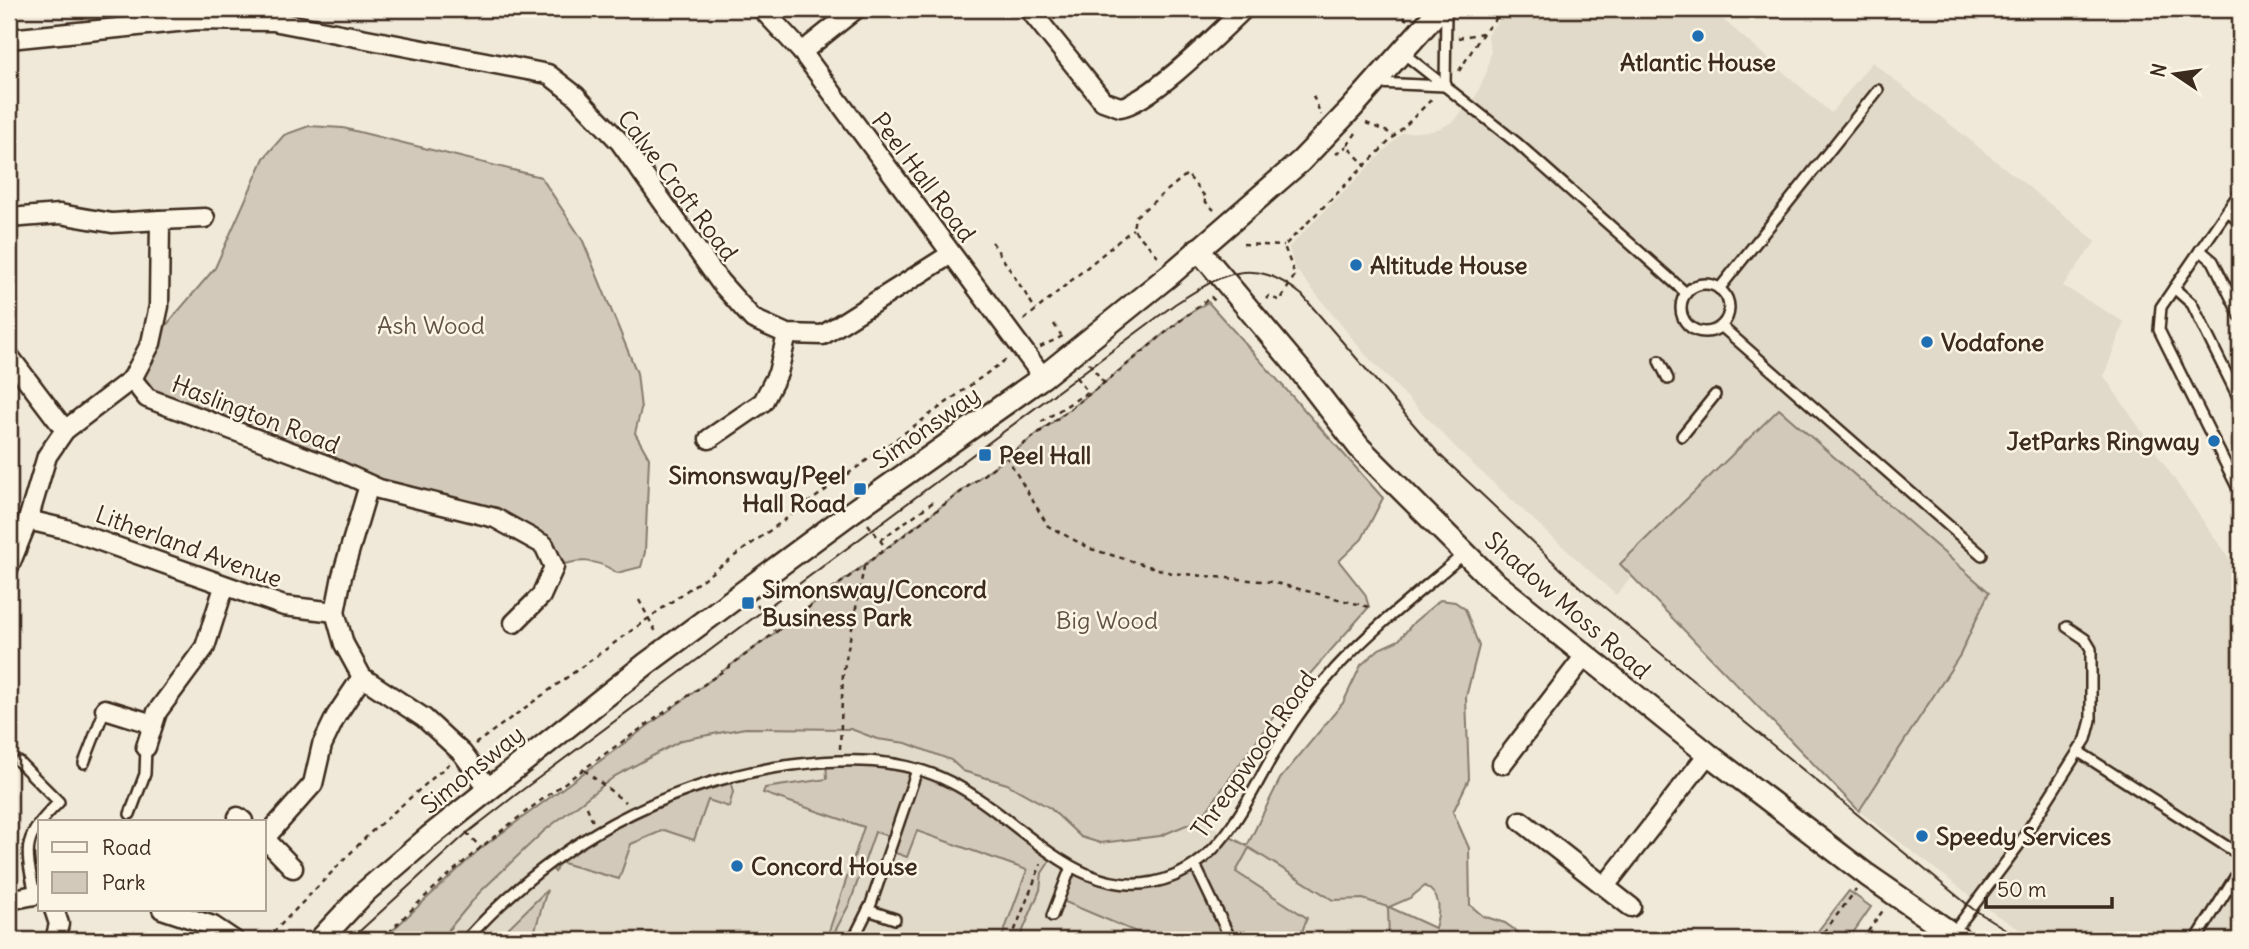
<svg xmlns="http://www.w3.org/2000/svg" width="2249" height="949" viewBox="0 0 2249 949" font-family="Delius,sans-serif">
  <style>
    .built { fill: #e1d9c9 }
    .green { fill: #d2c9ba; stroke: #867a6c; stroke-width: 2; fill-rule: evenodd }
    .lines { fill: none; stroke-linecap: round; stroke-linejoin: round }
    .service-casing { stroke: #3b2a1e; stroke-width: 14 }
    .minor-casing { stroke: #3b2a1e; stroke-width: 23 }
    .tertiary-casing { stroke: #3b2a1e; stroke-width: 26 }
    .path { stroke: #3b2a1e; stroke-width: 2.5; stroke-dasharray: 5 5; stroke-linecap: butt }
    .service { stroke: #fcf5e5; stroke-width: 9 }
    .minor { stroke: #fcf5e5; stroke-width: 18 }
    .tertiary { stroke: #fcf5e5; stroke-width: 21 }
    .tram { stroke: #3b2a1e; stroke-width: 2 }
    .poi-dot { fill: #1f6fb2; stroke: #fcf5e5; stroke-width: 2.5 }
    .labels { text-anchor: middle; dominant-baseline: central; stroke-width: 5; stroke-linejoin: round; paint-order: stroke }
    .poi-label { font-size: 24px; font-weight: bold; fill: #3b2a1e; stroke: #fcf5e5; text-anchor: start }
    .street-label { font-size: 24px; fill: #3b2a1e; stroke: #fcf5e5 }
    .park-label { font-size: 24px; fill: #615245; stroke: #fcf5e5 }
  </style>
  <rect width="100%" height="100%" fill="#f0e9d9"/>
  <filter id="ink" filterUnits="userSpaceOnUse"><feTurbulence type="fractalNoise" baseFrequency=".0143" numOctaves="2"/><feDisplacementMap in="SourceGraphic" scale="14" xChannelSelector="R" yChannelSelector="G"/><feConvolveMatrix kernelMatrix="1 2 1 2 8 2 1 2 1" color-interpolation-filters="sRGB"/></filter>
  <g filter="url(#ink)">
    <g class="built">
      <path d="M1510 9H1711L1831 113 1872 62 2096 241 2063 286 2124 322 2104 376 2240 575V940H2037L1996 915 1859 811 1960 655 1989 592 1778 410 1616 595 1466 458 1365 354 1294 267 1289 247 1402 133 1432 131 1443 127 1454 121 1476 96 1487 71 1491 51 1487 34Z"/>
      <path d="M797 727 851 729 936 753 951 760 963 771 1007 784 1050 808 1063 821 1160 836 1201 819 1333 900 1363 899 1403 912 1459 940H439L479 893 544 831 615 776 682 740 745 728Z"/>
    </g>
    <g class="green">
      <path d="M309 126 343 128 541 177 583 241 637 373 641 409 635 433 649 458 645 552 641 567 617 573C596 558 578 559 554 567L544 544 186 415 132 379 151 343 215 268 264 158 284 135Z"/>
      <path d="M1208 302 1383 498 1362 539 1339 561 1365 594 1369 607 1279 709 1201 819 1160 836 1100 843 1081 837 1050 808 1007 784 963 771 951 760 906 743 877 739 851 729 745 728 682 740 615 776 544 831 479 893 440 940H382L481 848 776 632 1104 383 1184 317Z"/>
      <path d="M1779 409 1989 592 1960 655 1859 811 1620 564Z"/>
      <path d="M1440 600 1455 602 1465 609 1479 646 1466 697 1469 779 1453 812 1469 848 1470 905 1483 916 1505 923 1529 940H1389L1388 907 1363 899 1333 900 1249 848 1236 872 1307 918 1299 940H1155L1058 899 1071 867C1098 883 1144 888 1174 876 1191 869 1210 846 1225 834L1247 846 1280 779 1343 703 1361 665 1379 649 1399 640 1414 622ZM1425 886C1442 896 1440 910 1435 928L1389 907 1410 898Z"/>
      <path d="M826 760 871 761 949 781 1053 856 1042 873 1040 890 1019 940H1001L1027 870 917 831 907 857 890 851 894 837 875 832 850 903 834 933 847 940H826L864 827 763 793 765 788 827 779Z"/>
      <path d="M729 775 733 792 729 807 708 800 694 840 664 830 631 844 619 879 559 862 555 872 548 863 610 824Z"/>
      <path d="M547 890 532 940H496Z"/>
      <path d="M1849 891 1871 907 1848 940H1811Z"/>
    </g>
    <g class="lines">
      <g class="service-casing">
        <g id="service">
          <path d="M1403 53 1517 143 1686 293"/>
          <path d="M1376 83 1445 86 1446 10"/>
          <path d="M2240 192 2161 307 2159 330 2240 493"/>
          <path d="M2228 210 2240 224"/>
          <path d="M2200 250 2213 261 2240 316"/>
          <circle cx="1705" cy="308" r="24"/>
          <path d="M2174 288 2192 304 2240 401"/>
          <path d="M1719 289 1878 90"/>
          <path d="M1721 326 1982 555"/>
          <path d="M1659 361 1668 379"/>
          <path d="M1682 436 1715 395"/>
          <path d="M2079 752 2240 855"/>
          <path d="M19 762 59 802C23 838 24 845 35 894"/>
          <path d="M84 763 105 709"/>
          <path d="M130 814 145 774 146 747"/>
          <path d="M1195 865 1231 940"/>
          <path d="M868 910 895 919"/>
          <path d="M1052 916 1071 867"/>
          <path d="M1953 933 2018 846 2086 739 2091 720V649L2085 639 2067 627"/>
          <path d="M466 940C552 844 664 782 792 765 846 758 901 757 950 782 1022 817 1083 913 1174 876 1228 855 1252 789 1280 743 1296 717 1316 690 1336 668 1375 626 1422 590 1466 552"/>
          <path d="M853 940 871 904 917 770"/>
          <path d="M2196 940 2240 869"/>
        </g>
      </g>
      <g class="minor-casing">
        <g id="minor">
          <path d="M762 9 802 52 1043 377"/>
          <path d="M1029 9 1103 101 1120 107C1150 103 1220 32 1244 9"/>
          <path d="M9 39 197 20 273 21 548 74 575 95 620 142 720 282 753 319 787 334 823 335 951 254"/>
          <path d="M802 52 856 9"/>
          <path d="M9 218 60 214 112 223 160 220"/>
          <path d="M9 356 65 430"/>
          <path d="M132 379 147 398 326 465 379 489 495 518 544 545 554 567 541 596 514 623"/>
          <path d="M709 439 763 402 778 373 787 334"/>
          <path d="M369 485 342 576 335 612 344 644 362 677 424 718 462 753 489 789"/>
          <path d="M28 520 66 529 284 606 335 612"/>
          <path d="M9 567 28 520 47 456 65 430 132 379 151 343 159 306 160 220 205 218"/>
          <path d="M105 709 153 724"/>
          <path d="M146 747 157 712 205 647 224 587"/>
          <path d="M1502 764 1584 657"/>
          <path d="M238 817 243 821"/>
          <path d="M1521 821 1631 907"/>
          <path d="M264 839 313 784 322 745 336 716 362 677"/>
          <path d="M266 840 293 868"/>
          <path d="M1605 886 1708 754"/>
          <path d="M9 900 40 894"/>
          <path d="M54 909 59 924 55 940"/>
          <path d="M162 909 213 926 234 940"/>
        </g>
      </g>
      <g class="tertiary-casing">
        <g id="tertiary">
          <path d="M1198 249 1299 369 1359 447 1492 580 1708 754 1867 875 1961 940"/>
          <path d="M320 940 365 892 429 837 646 664 849 514 1043 377 1172 273 1301 161 1351 109 1440 9"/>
        </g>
      </g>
      <g class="path">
        <path d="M1396 11 1407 20"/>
        <path d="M1458 38 1482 33"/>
        <path d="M1459 71 1483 33 1505 9"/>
        <path d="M1313 96 1321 115"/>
        <path d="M1366 123 1395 135"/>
        <path d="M1356 133 1347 146 1365 165"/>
        <path d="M1336 154 1347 146"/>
        <path d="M1204 200 1214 210"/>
        <path d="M992 242 1036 310"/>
        <path d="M1243 244 1284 246"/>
        <path d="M1158 256 1133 229 1135 217 1187 174 1206 198"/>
        <path d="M1266 299 1269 296 1280 301 1295 275 1284 246 1433 98"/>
        <path d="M1024 320 1133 229"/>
        <path d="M1054 324 1061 335"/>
        <path d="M1040 347 1065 335"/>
        <path d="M1089 363 1104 383"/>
        <path d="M1041 422 1088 392 1074 375"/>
        <path d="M1006 456 1048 526 1091 549 1172 573 1272 582 1369 607"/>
        <path d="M868 524 885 547"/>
        <path d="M880 540 936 500"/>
        <path d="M639 600 657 634"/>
        <path d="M757 605 775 631"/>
        <path d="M475 744 1008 358"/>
        <path d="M840 749 843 674 865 562"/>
        <path d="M584 770 625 802"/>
        <path d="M587 807 593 822"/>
        <path d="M466 832 481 848"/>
        <path d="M266 940 370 833 450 763"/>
        <path d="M382 940C496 817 644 732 776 632 886 549 995 466 1104 383 1140 355 1174 324 1211 297L1215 301"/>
        <path d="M1011 940 1041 864"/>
        <path d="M1818 940 1856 890"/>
        <path d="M1862 940 1884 909"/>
      </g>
      <use href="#service" class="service"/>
      <use href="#minor" class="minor"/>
      <use href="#tertiary" class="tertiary"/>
      <path class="tram" d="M350 940 467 833 517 794 1175 304C1222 274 1252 254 1302 295L1441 456 1581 588 1973 909 2023 940"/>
    </g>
  </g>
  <g class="poi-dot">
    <circle cx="1698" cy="36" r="7"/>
    <circle cx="1356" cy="265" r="7"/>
    <circle cx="1927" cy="342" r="7"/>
    <circle cx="2214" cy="441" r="7"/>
    <rect x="978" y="448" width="14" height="14" rx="3.5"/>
    <rect x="853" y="482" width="14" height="14" rx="3.5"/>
    <rect x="741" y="596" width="14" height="14" rx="3.5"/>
    <circle cx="1922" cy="836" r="7"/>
    <circle cx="737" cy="866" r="7"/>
  </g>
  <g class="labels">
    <g class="poi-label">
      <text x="1698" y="62" text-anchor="middle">Atlantic House</text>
      <text x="1370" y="265">Altitude House</text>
      <text x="1941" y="342">Vodafone</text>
      <text x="2200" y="441" text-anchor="end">JetParks Ringway</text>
      <text x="999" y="455">Peel Hall</text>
      <text x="846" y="475" text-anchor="end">Simonsway/Peel<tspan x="846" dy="28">Hall Road</tspan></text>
      <text x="762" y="589">Simonsway/Concord<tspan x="762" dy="28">Business Park</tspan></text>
      <text x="1936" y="836">Speedy Services</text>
      <text x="751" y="866">Concord House</text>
    </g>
    <g class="street-label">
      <text transform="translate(924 177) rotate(53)">Peel Hall Road</text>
      <text transform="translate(678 185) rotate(53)">Calve Croft Road</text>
      <text transform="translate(256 414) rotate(21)">Haslington Road</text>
      <text transform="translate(926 427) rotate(-35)">Simonsway</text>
      <text transform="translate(189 546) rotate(20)">Litherland Avenue</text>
      <text transform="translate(1568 605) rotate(41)">Shadow Moss Road</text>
      <text transform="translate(1253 754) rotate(-55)">Threapwood Road</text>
      <text transform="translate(472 769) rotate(-39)">Simonsway</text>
    </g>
    <g class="park-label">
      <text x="431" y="325">Ash Wood</text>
      <text x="1107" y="620">Big Wood</text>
    </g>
  </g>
  <rect width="2249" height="949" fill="none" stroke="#fcf5e5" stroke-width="35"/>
  <rect x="18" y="18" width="2214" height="914" fill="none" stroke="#3b2a1e" stroke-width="2.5" filter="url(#ink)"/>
  <rect x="38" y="820" width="228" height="91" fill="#fcf5e5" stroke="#afa495" stroke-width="2"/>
  <rect x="52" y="842" width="35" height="10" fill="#fcf5e5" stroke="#afa495" stroke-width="2"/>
  <text x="102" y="855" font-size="21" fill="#3b2a1e">Road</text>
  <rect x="52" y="872" width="35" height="21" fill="#d2c9ba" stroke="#afa495" stroke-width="2"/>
  <text x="102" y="890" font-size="21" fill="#3b2a1e">Park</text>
  <g transform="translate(2175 74) rotate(283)" stroke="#fcf5e5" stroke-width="5" paint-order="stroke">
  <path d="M0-5L12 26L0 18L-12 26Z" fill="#3b2a1e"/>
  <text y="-10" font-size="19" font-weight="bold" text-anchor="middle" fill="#3b2a1e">N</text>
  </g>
  <path d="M1986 897v10h126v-10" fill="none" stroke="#3b2a1e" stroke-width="3.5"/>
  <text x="1997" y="897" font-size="21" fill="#3b2a1e" stroke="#fcf5e5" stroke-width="5" paint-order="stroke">50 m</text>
</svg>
